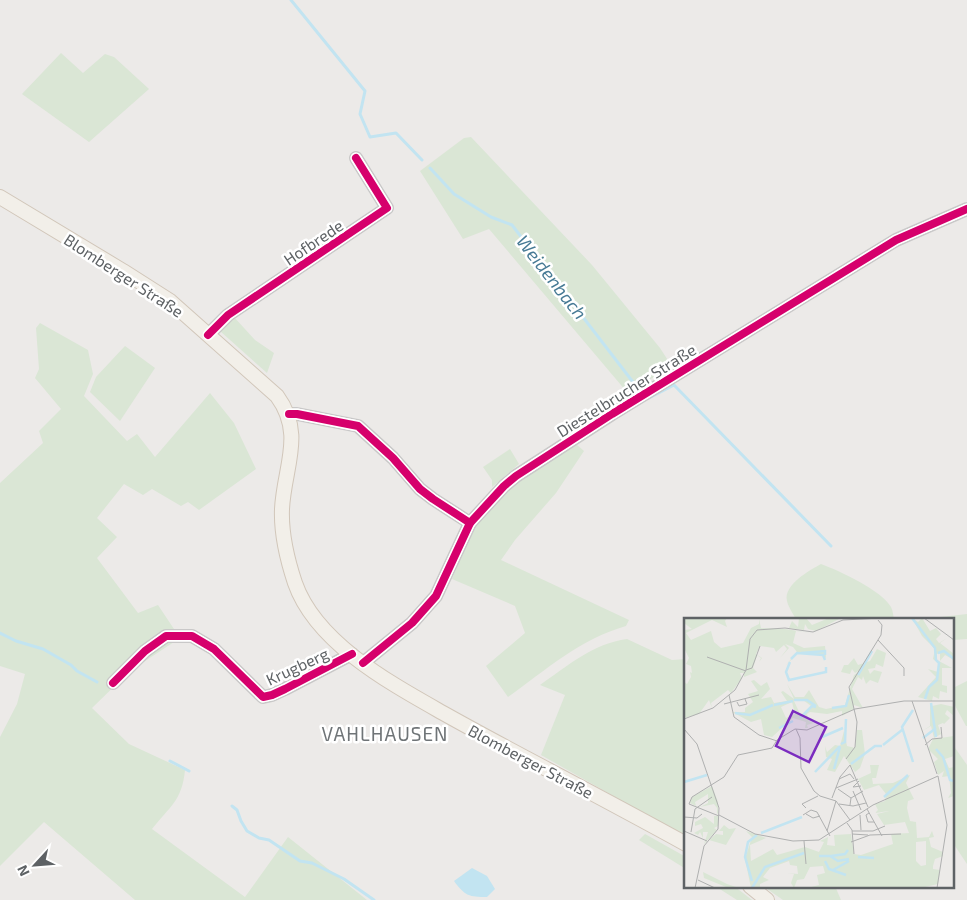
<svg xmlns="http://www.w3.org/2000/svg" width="967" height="900" viewBox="0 0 967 900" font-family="'Exo 2',sans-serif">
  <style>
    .green { fill: #dae6d5 }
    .water { fill: #c2e4f1 }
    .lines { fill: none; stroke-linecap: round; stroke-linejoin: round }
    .stream { stroke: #c2e4f1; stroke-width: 3 }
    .minor-casing { stroke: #c9c8c8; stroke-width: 14 }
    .major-casing { stroke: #d1c6b9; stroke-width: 16 }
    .minor { stroke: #fcfcfc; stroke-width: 11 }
    .major { stroke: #f2efe9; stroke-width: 14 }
    .cycleway-casing { stroke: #fff; stroke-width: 11 }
    .cycleway { stroke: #d6006c; stroke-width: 8 }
    .labels { text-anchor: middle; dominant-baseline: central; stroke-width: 5; stroke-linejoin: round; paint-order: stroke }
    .street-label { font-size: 16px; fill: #5e6265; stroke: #fff }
    .water-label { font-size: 18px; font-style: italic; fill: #477a95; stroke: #fff }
    .quarter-label { font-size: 19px; letter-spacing: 1px; fill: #6f7477; stroke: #fff }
    .inset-river { fill: none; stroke: #c2e4f1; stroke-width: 2.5 }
    .inset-road { fill: none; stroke: #afb0b0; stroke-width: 1 }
    .view { fill: #7b2cbf; fill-opacity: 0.15; stroke: #7b2cbf; stroke-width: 2.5 }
    .inset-edge { fill: none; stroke: #5e6265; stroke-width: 2.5 }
  </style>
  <rect width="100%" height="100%" fill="#eceae8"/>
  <g class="green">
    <path d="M61 53 83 73 105 54 114 57 149 89 89 142 22 94Z"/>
    <path d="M471 137 592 265 660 348 673 368 626 391 489 229 463 239 420 171 464 138Z"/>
    <path d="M234 317 255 340 274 353 267 373 220 331Z"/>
    <path d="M40 323 88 350 93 374 84 396 127 441 137 434 155 457 210 393 234 423 256 469 199 510 188 502 181 506 152 489 143 495 124 484 97 518 117 537 97 558 138 613 158 605 180 638 130 671 92 708 129 744 185 770C182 801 170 806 152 829L245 897 288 837 367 900H135L44 822 0 866V737L17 704 25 674 0 666V483L43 443 39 431 61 409 35 378 39 369 36 328Z"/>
    <path d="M125 346 155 368 120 421 90 392 96 377Z"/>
    <path d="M575 443 584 451 556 493 515 540 501 560 629 620 626 626C580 639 546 670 508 697L486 666 525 633 515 606 452 579 476 522 508 489Z"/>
    <path d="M510 449 519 464 492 487V480L483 467Z"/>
    <path d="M821 564C840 571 881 590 891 607 893 611 893 615 894 619H796C793 614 788 606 787 601 783 585 810 570 821 564Z"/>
    <path d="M967 614V639L953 640V619H923Z"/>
    <path d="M627 639 672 660 686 659V837L541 755 565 695 540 685C566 667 594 643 627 639Z"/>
    <path d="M967 681V726H966L953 702V688Z"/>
    <path d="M953 745 967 765V864L953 843Z"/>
    <path d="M645 834 686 857V869L639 840Z"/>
    <path d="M715 886H734L752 900H737Z"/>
    <path d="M763 886H776L782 889 785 886H835L841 900H783Z"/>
  </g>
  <path class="water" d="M472 868 487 876 495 889 487 897C469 897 465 896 454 881Z"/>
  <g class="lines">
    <g class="stream">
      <path d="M291 0 365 91 360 114 370 137 396 133 422 160"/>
      <path d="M430 168 454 194 491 217 512 225 636 386"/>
      <path d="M649 398 674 385 831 546"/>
      <path d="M0 633 16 641 43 649 71 665 77 671 97 682"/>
      <path d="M170 761 189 771"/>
      <path d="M232 806 237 810 241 821 247 831 259 838 269 840 300 861 312 863 344 879 374 900"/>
    </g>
    <g class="minor-casing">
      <g id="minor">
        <path d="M208 335 228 315 387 208 356 158"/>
        <path d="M289 414H297L358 426 393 458 420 489 433 499 470 523"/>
        <path d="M363 663 412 623 436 596 470 523 504 486 516 476 612 414 896 240 967 209"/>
        <path d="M113 683 145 651 166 636H192L214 649 263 697 272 695 285 689 352 654"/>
      </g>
    </g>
    <g class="major-casing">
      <g id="major">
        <path d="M0 197 123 271 170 301 277 396C305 434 284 467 282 509 281 534 287 559 295 583 316 643 390 683 443 713 475 731 507 748 539 765 588 791 637 817 686 844"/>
        <path d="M750 886 767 900"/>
      </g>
    </g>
    <use href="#minor" class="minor"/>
    <use href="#major" class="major"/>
    <g class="cycleway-casing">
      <g id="cycleway">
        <path d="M208 335 228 315 387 208 356 158"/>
        <path d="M289 414H297L358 426 393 458 420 489 433 499 470 523"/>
        <path d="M363 663 412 623 436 596 470 523 504 486 516 476 612 414 896 240 967 209"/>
        <path d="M113 683 145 651 166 636H192L214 649 263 697 272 695 285 689 352 654"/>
      </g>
    </g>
    <use href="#cycleway" class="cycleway"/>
  </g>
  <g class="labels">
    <g class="street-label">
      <text transform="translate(313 242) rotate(-34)">Hofbrede</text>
      <text transform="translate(124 275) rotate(33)">Blomberger Straße</text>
      <text transform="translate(626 390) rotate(-32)">Diestelbrucher Straße</text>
      <text transform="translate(297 666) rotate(-25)">Krugberg</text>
      <text transform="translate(531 761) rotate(28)">Blomberger Straße</text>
    </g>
    <g class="water-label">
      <text transform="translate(552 277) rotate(52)">Weidenbach</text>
    </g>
    <g class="quarter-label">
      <text x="385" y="733">VAHLHAUSEN</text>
    </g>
  </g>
  <g transform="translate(684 618)">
    <rect width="270" height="270" fill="#eceae8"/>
    <path d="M0 0H43L41 3 43 9 28 2 2 15 7 22 27 13 30 24 37 30 59 25 67 10 75 6V1L77 10 101 11 128 15 112 13 109 25 120 30 141 28 142 40 139 37 114 35 102 47 113 34 109 29 101 26 105 30 96 40 103 31 100 27 92 34 90 30 76 28 72 36 78 40 75 44 77 40 73 37 69 50 73 54 60 59V55H56L58 60 47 75 44 72 27 85 28 90 25 82 15 96 0 100V64L3 66 7 59 6 54 8 55 7 48 2 46 5 40 0 30V12L8 11 0 5ZM115 0H122L128 7 145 0H157L132 13 124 11 121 6 120 12 105 10 108 3 114 9ZM228 0 234 4 238 0 246 13 252 10 257 16 252 21 255 25 263 20 256 25 270 36V42L261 37 256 43V35L253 36V42L268 50H258V67L263 68V75L256 73 255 81 249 78 248 83 234 79 252 59 244 51 254 54V45L249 41 251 31 238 18ZM193 31 202 35 199 49 192 46 191 50 184 51 186 56 190 52 198 54 194 65 186 62 182 66 179 58 178 62 174 59 168 71 179 90 170 87V91L158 98V93L143 96 126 94 123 96 125 103 130 105 123 107 124 110H121L122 104 109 100 88 119 80 117 77 101 67 104 48 94H61V90L69 84 64 76 74 73 67 63 70 62 77 68 83 64 86 71 77 81 87 79 90 85 103 83 97 74 99 73 110 81 103 66 111 79H120L125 72 135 89 142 91 161 87 170 57 180 50 171 55 168 51 166 56 157 54 160 47H164L170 40 174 47 186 43ZM119 82 127 88 117 98 110 83ZM108 84 111 96 102 100 97 89ZM246 85 248 88 257 86 270 89V98L263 92 261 96 266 100 260 106 262 108 259 105 254 107 257 116 250 120 247 108 238 113 246 108ZM173 112H178L181 136 176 150 171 154 160 138 151 154 143 152 148 141 142 139 141 128 143 134 151 127 156 128 160 113 163 128 171 130ZM270 118V138L261 141 265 150 270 149V178L264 180 267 175 265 158 258 159 260 153 254 157 250 144 254 141 244 131 249 121ZM186 147H195L192 160H188L189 166 209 165 226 157 222 165 230 181 224 183 223 190 226 203 232 204 233 220 245 219 248 213 250 219 245 220 247 229 259 234V238L251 241 249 248V251L256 252 254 266 237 270H123L135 267 133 257 141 255 139 248 126 249 120 261 113 262 110 270 107 265 110 256 103 255 114 256 113 248 106 247 105 243 86 250 79 259 85 262 76 266V270H67L61 241 68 219 62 213 82 220 66 227 67 243 89 231 93 237 121 229 135 234 140 224 136 223 144 219 143 227 151 228 150 217 167 216 170 236 177 237 209 226 207 216 225 215 221 204 200 207 193 196 205 193 191 195 194 192 191 186 201 183 202 176 195 167 180 172 174 161 187 155ZM242 223V247L237 248 232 243V224ZM28 168 34 184V195L33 196V190L30 186 16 189 24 185V176L11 184 12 188 6 185 8 179ZM30 198H34V208L30 210 33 212 20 226 24 214H19V220L16 214 14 217 10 215 19 210 17 206 11 208V204L21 199 30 206ZM40 207 45 211 52 210 42 227 25 222 32 216 39 217V213H35ZM19 254 43 266 55 270 42 269 20 260Z" fill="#dae6d5" fill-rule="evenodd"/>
    <path class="inset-river" d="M228 0 251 30 252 42 255 45 253 62 245 69 241 81M117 35 141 33V37M254 35 260 33 270 41M107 41 113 35 139 37 141 42M106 44 102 54 105 62 142 54V49M174 57 188 33M110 82H123L132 88M247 85 252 119M90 87 109 83M148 90 162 88 165 77M229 92 218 109 229 144M51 95 66 97 89 87M116 100 128 88 132 89M95 110 109 103M138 119 159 110M239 120 252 110M157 126 161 124 162 101M199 127 218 112M252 131 259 139 266 162 270 163M167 146 191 128H198M150 151 156 129M131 154 156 128M0 164 23 157M200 179 224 157M77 215 118 199M135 238H146L154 243 165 241M147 238 161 236 164 232M174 239 190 240M141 243 145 251 162 257M149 252 165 243M68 263 61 239 64 224 73 217M68 270 81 249 120 235"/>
    <path class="inset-road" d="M240 0 270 22M194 22 220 50V58M23 39 62 53M62 52 68 50 76 28M45 77 50 99 75 117 93 123M228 83 253 156M53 84 55 88 63 86 61 81M40 86 75 77M0 101 29 90 51 72 62 52 66 21 73 12 101 10 129 14 159 2 197 0M0 111 13 126 35 190 34 211 20 228 11 270M112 111 116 120 117 150 130 173 136 178 152 183 166 202M241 127 248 121 258 120 257 109M162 141 171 129 173 104 165 69 197 17 198 7 194 2M155 161 166 156 170 161M175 163 169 169 177 168M152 170 174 161M154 171 167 180M169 173 177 192M148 180 156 159 166 147 184 189M155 186 169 188 182 185M166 187 167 180 179 173M122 190 118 186 134 178M183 191 198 218M185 195 182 197 184 204H190M122 196 129 200 136 198M35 197 71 216 109 223 135 222 189 187 254 158M119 197 127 192 133 194 146 218M176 197 177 212M35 198 5 186 8 179 40 159 54 137 88 130 93 122 111 111 123 112 171 91 220 83H270M0 199 13 200 18 196M163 205 168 212 170 236M0 213 23 223M143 213 152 183M168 213H189L201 208M7 214 11 191 28 179M168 216 184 217M120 223 122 246M167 224 186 217 217 216M14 262 31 270M253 270 263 207 254 158"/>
    <path class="view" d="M109 93 142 109 125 144 92 128Z"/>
    <rect width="270" height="270" class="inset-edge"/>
  </g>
  <g transform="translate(35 865) rotate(244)" stroke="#ffffff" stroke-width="4" paint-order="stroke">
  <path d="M0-4L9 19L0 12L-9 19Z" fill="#5e6265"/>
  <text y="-8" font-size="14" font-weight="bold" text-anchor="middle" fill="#5e6265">N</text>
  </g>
</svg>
